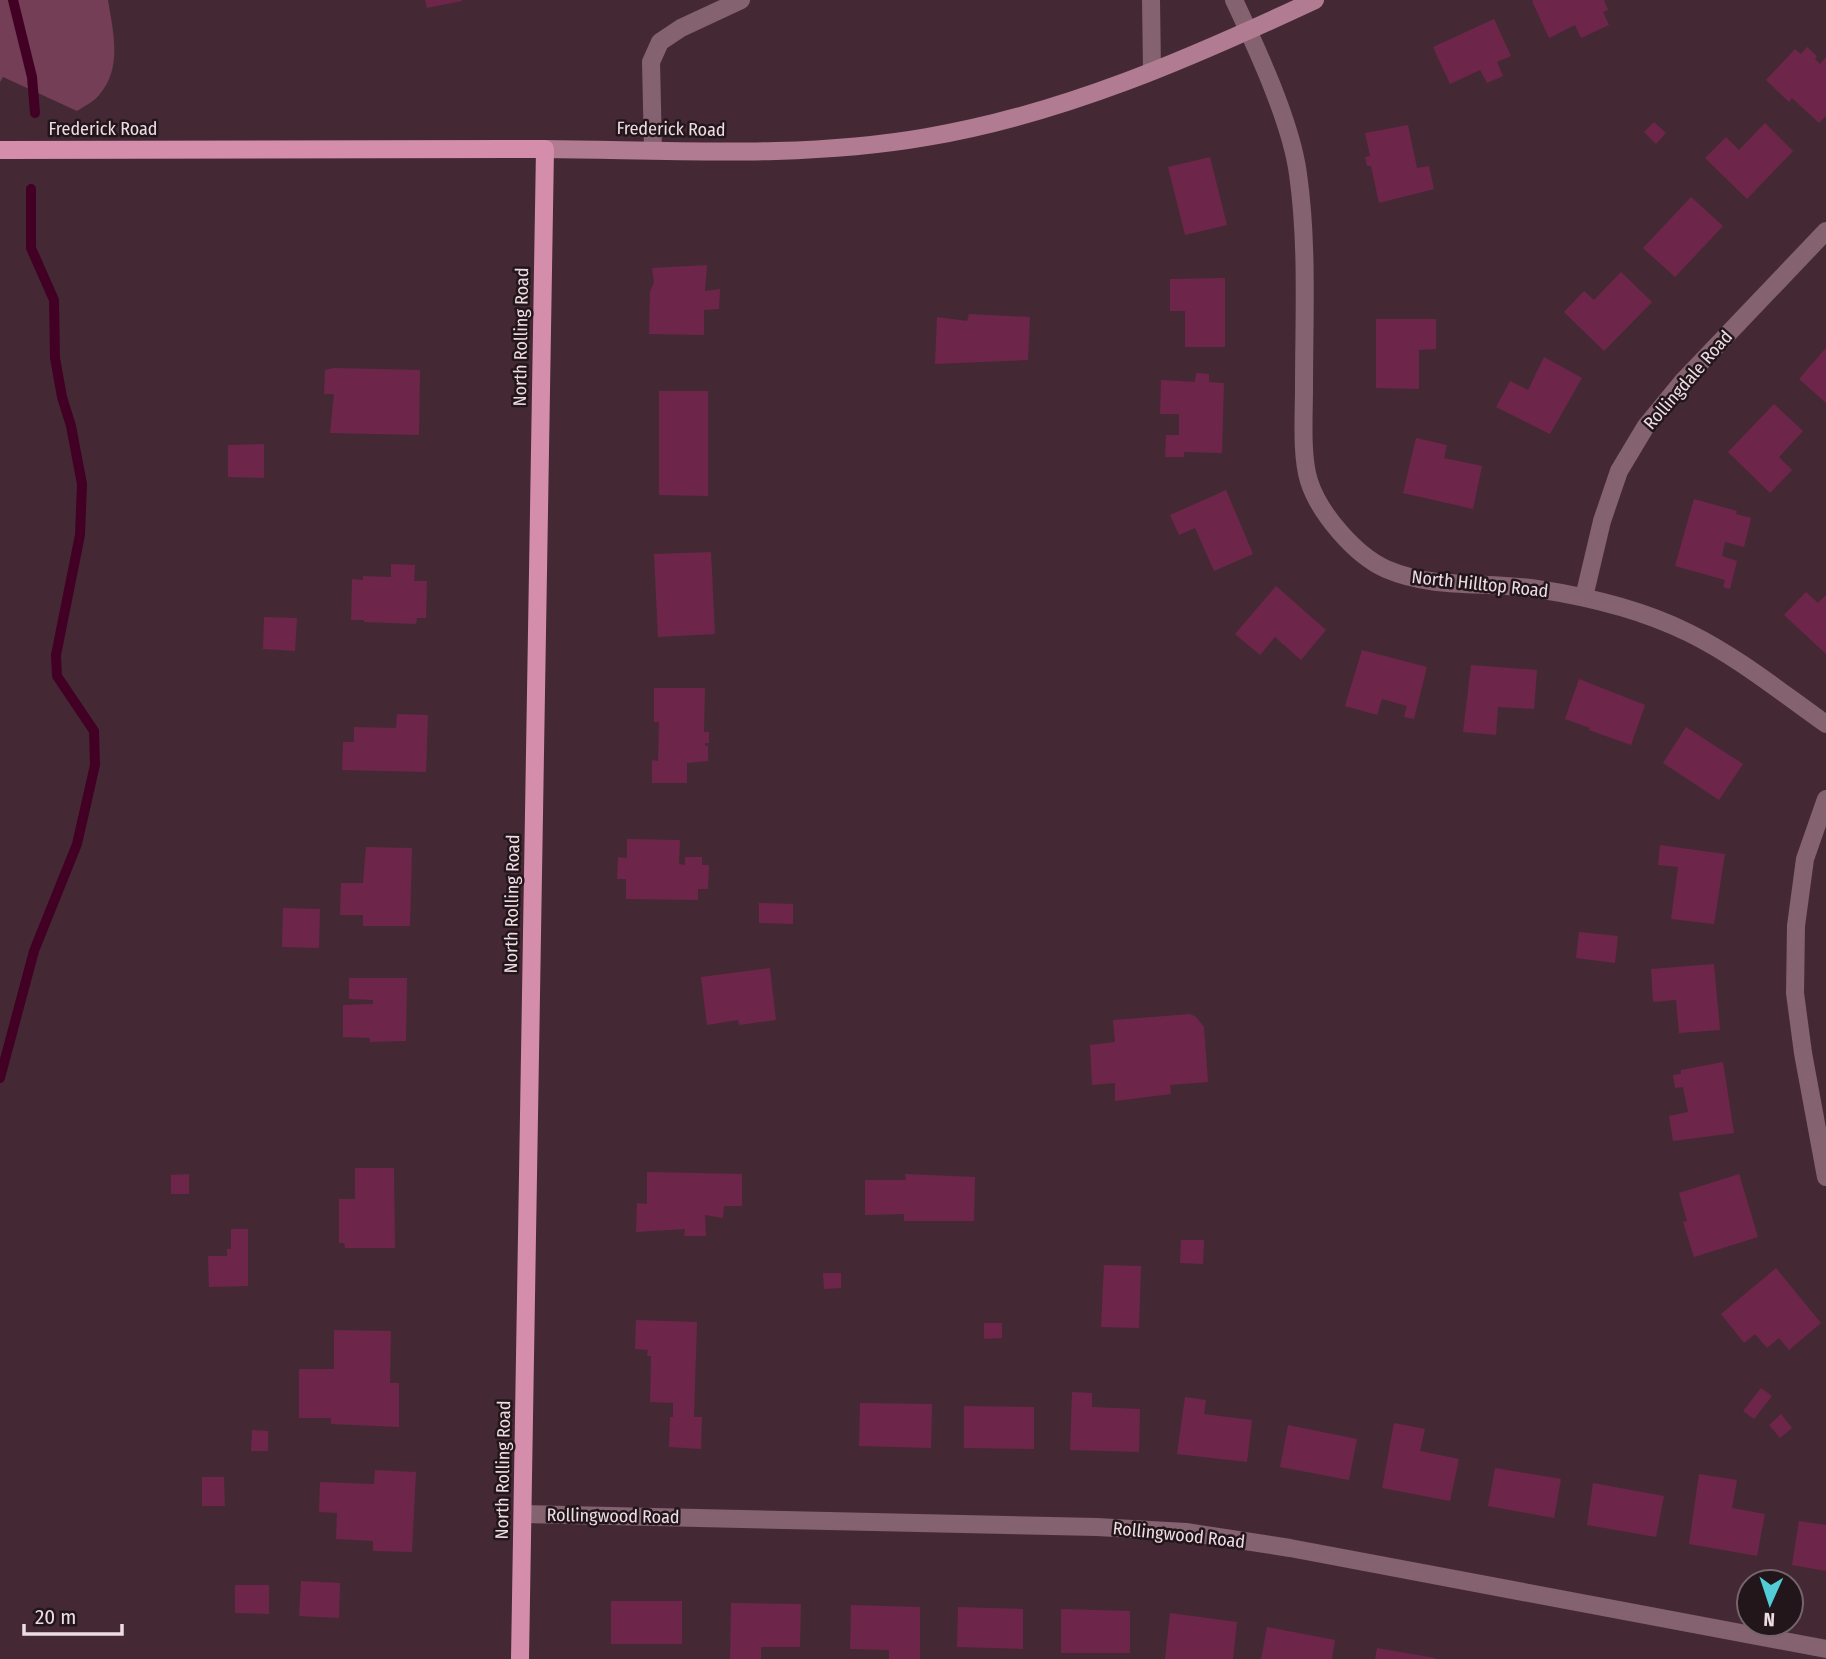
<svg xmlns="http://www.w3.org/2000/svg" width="1826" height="1659" viewBox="0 0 1826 1659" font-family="'Fira Sans Condensed',sans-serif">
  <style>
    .green { fill: #743e56 }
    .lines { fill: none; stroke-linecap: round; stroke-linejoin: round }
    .stream { stroke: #430025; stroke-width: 10 }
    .building { fill: #6d2649 }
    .lane { stroke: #84626f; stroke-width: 18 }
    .street { stroke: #84626f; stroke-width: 18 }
    .secondary { stroke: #b17b91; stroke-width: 18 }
    .primary { stroke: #d48eab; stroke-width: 18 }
    .labels { text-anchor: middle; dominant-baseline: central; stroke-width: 5; stroke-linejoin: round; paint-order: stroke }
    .street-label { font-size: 18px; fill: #eedce3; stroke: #22161b }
  </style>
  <rect width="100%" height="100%" fill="#442934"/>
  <path class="green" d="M0 0H108C113 32 123 68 99 95 94 102 84 106 77 111L3 77 0 82Z"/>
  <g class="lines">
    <g class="stream">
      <path d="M13 0 32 77 35 113"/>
      <path d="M0 1078 34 951 77 844 95 765 94 731 57 676 56 655 80 535 82 484 71 426 62 397 55 358 54 300 31 248V189"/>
    </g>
  </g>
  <g class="building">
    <path d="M425 0H462V1L427 8Z"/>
    <path d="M1534 0H1604L1608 10 1603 12 1609 25 1581 38 1575 25 1549 38 1532 1Z"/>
    <path d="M1494 19 1511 56 1497 62 1503 76 1487 83 1480 70 1450 84 1433 47Z"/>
    <path d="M1807 47 1817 56 1815 59 1820 64 1826 57V116L1819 123 1792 98 1789 102 1766 80 1795 49 1801 54Z"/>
    <path d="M1654 122 1666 133 1656 144 1644 132Z"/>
    <path d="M1765 123 1793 151 1747 199 1705 158 1726 137 1739 150Z"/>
    <path d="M1408 125 1417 168 1429 166 1434 189 1379 203 1371 166H1367L1365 157 1370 156 1365 133Z"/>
    <path d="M1210 157 1227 225 1185 235 1168 167Z"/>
    <path d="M1691 197 1723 226 1675 277 1643 248Z"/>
    <path d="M707 265 705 291 720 289 719 309 704 310V335L649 334 650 292 654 282 652 268Z"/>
    <path d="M1621 272 1652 302 1604 351 1564 312 1584 291 1594 300Z"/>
    <path d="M1225 278V347H1185V311H1170V279Z"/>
    <path d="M969 314 1030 317 1028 360 935 364 937 317 967 321Z"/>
    <path d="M1376 319H1436V349L1419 350V389L1376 388Z"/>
    <path d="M1826 348V403L1799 379Z"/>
    <path d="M1544 357 1582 378 1550 434 1496 407 1510 381 1528 390Z"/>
    <path d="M334 368 420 370 419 435 330 433 334 394H324L325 370Z"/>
    <path d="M1196 373 1209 374V382L1224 383 1222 453 1184 452V457H1165L1166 435H1179V414H1160L1161 380 1195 382Z"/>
    <path d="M659 391H708V496L659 495Z"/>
    <path d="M1774 404 1803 431 1779 457 1792 470 1770 493 1728 452Z"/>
    <path d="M1416 438 1447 445 1444 458 1482 466 1473 509 1403 493Z"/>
    <path d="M264 444V478L228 477V445Z"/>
    <path d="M1226 490 1253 554 1214 571 1195 528 1179 535 1170 515Z"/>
    <path d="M1694 499 1737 511 1736 514 1751 518 1744 547 1725 542 1722 556 1737 561 1730 589 1723 587 1725 580 1675 566Z"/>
    <path d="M711 552 715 634 658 637 654 554Z"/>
    <path d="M391 564 415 565 414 581H427L426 618H417L416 624 364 622V620H351L352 579 363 580V576L391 577Z"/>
    <path d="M1276 586 1326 630 1301 660 1275 637 1260 655 1235 634Z"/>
    <path d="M1806 592 1818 603 1826 595V654L1784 615Z"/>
    <path d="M264 617 297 618 295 651 263 649Z"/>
    <path d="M1362 650 1427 667 1414 719 1404 717 1407 706 1382 699 1377 715 1345 706Z"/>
    <path d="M1471 665 1537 670 1534 709 1498 707 1496 735 1463 732Z"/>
    <path d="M1579 679 1645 705 1631 745 1589 730 1590 728 1565 719Z"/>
    <path d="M654 688H705L704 732H709V743H705V746H708V761L687 763V783H652V760L658 761 659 722H654Z"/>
    <path d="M397 714 428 715 426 772 342 770 343 742H354V727L396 728Z"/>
    <path d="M1686 727 1743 764 1719 800 1663 763Z"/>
    <path d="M627 839 680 840 679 864 685 865V857H702V865H709L708 889H698V900L626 899V879H617L618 857 627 858Z"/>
    <path d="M1660 845 1725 854 1714 924 1671 919 1678 867 1658 865Z"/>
    <path d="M366 847 412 848 410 926H363V915H340L341 883H363Z"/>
    <path d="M759 903 793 904V924L759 923Z"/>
    <path d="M283 908 320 909 319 948 282 947Z"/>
    <path d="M1579 932 1618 936 1615 963 1576 958Z"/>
    <path d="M1714 964 1720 1030 1679 1033 1676 1000 1653 1002 1651 969Z"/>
    <path d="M770 968 776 1020 739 1025 738 1020 707 1025 701 977Z"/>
    <path d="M349 978H407L406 1041 370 1042V1038L343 1037V1005L373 1004V1000L349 999Z"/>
    <path d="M1190 1014 1196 1017 1204 1027 1208 1082 1170 1085 1171 1094 1115 1101V1083L1092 1085 1090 1045 1115 1042 1113 1020Z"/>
    <path d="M1723 1062 1734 1133 1673 1141 1669 1116 1688 1112 1683 1087 1675 1088 1673 1075 1681 1074V1070Z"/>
    <path d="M355 1168H394L395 1248H345L344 1243H339V1199H355Z"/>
    <path d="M647 1172 742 1174V1206H724L723 1218 705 1215 706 1236H684L685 1229 636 1232 637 1203 647 1204Z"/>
    <path d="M189 1174V1194H171V1175Z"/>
    <path d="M905 1174 975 1177 974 1221H904V1214L865 1215V1180H906Z"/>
    <path d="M1739 1174 1758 1237 1694 1257 1683 1222 1687 1221 1679 1193Z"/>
    <path d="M231 1229H248V1286L209 1287 208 1256H227V1249H231Z"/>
    <path d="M1181 1240H1204L1203 1264 1180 1263Z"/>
    <path d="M1104 1265 1141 1266 1139 1328 1101 1327Z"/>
    <path d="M1776 1268 1821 1323 1789 1350 1779 1338 1767 1348 1755 1334 1744 1343 1721 1314Z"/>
    <path d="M823 1273H841V1288L824 1289Z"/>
    <path d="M636 1320 697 1322 694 1417H702L701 1449 669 1447 670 1417H673V1403L650 1402 651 1356H647L648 1350 635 1349Z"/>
    <path d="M984 1323H1002V1338L984 1339Z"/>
    <path d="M334 1330 391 1331 390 1383H399V1427L331 1424V1418H299V1369H334Z"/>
    <path d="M1761 1388 1772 1396 1754 1419 1743 1411Z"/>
    <path d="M1072 1392 1092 1393V1407L1140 1409 1139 1452 1070 1450Z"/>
    <path d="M1185 1397 1206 1400 1204 1414 1252 1420 1247 1462 1177 1454Z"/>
    <path d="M860 1403 932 1404 931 1448 859 1446Z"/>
    <path d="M964 1406 1034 1407V1449L964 1448Z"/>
    <path d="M1781 1414 1792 1428 1780 1438 1769 1425Z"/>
    <path d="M1394 1423 1425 1429 1420 1451 1459 1459 1450 1501 1382 1488Z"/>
    <path d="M1288 1425 1357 1439 1349 1480 1280 1467Z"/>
    <path d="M252 1430 268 1431V1451H251Z"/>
    <path d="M1495 1468 1561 1479 1554 1518 1488 1506Z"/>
    <path d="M375 1470 416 1472 412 1552 373 1551V1541L336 1539 337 1513 319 1512 320 1482 374 1484Z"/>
    <path d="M1699 1474 1737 1480 1732 1508 1765 1514 1757 1556 1689 1544Z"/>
    <path d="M202 1477H224L225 1506H202Z"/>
    <path d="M1593 1483 1664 1496 1656 1537 1587 1525Z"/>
    <path d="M1799 1521 1826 1525V1571L1792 1565Z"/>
    <path d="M301 1581 340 1583 339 1618 299 1616Z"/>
    <path d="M235 1585H269V1614L235 1613Z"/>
    <rect x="611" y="1601" width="71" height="43"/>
    <path d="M731 1603 801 1604 800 1647H761V1659H730Z"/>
    <path d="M851 1605 920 1607V1659H889V1650L850 1649Z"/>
    <path d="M958 1607 1023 1609V1649L957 1647Z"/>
    <path d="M1061 1609 1130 1611V1653H1061Z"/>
    <path d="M1170 1613 1237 1622 1233 1659H1165Z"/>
    <path d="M1267 1627 1335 1640 1332 1659H1261Z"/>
    <path d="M1377 1648 1435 1658V1659H1375Z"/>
  </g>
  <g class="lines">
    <g class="lane">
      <path d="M1151 0 1152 71"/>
      <path d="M653 150 651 62 660 42 681 28 741 0"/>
    </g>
    <g class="street">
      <path d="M1234 0C1257 49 1291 122 1298 174 1308 245 1304 317 1304 388 1304 414 1301 456 1309 481 1319 513 1355 555 1386 569 1435 590 1486 581 1537 589 1590 597 1641 609 1689 633 1738 657 1782 693 1826 724"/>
      <path d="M1584 597 1602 521 1619 471 1646 426 1683 381 1826 231"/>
      <path d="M1826 799 1805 859 1796 926 1795 993 1803 1053 1826 1177"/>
      <path d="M523 1514 1097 1527 1186 1532 1290 1548 1826 1649"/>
    </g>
    <path class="secondary" d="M545 149C672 150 801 159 927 137 1063 114 1191 58 1315 0"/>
    <path class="primary" d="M0 150 545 149 520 1659"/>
  </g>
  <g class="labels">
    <g class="street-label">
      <text x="103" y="129">Frederick Road</text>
      <text transform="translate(671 129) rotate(1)">Frederick Road</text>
      <text transform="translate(521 337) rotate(-89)">North Rolling Road</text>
      <text transform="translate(1688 380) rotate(-49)">Rollingdale Road</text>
      <text transform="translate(1480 584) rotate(6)">North Hilltop Road</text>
      <text transform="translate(512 904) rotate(-89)">North Rolling Road</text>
      <text transform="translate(503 1470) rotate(-89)">North Rolling Road</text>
      <text transform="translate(613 1516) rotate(1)">Rollingwood Road</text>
      <text transform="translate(1179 1535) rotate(6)">Rollingwood Road</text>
    </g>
  </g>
  <g transform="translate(1770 1603) rotate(183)"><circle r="33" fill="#22161b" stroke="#74656b" stroke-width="2"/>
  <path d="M0-5L12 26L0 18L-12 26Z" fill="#52ccd6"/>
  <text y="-10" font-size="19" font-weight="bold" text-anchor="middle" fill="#eedce3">N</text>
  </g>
  <path d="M24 1624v10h98v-10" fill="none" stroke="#eedce3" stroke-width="3.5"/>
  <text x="35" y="1624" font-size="21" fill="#eedce3" stroke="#22161b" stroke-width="5" paint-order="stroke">20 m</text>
</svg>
